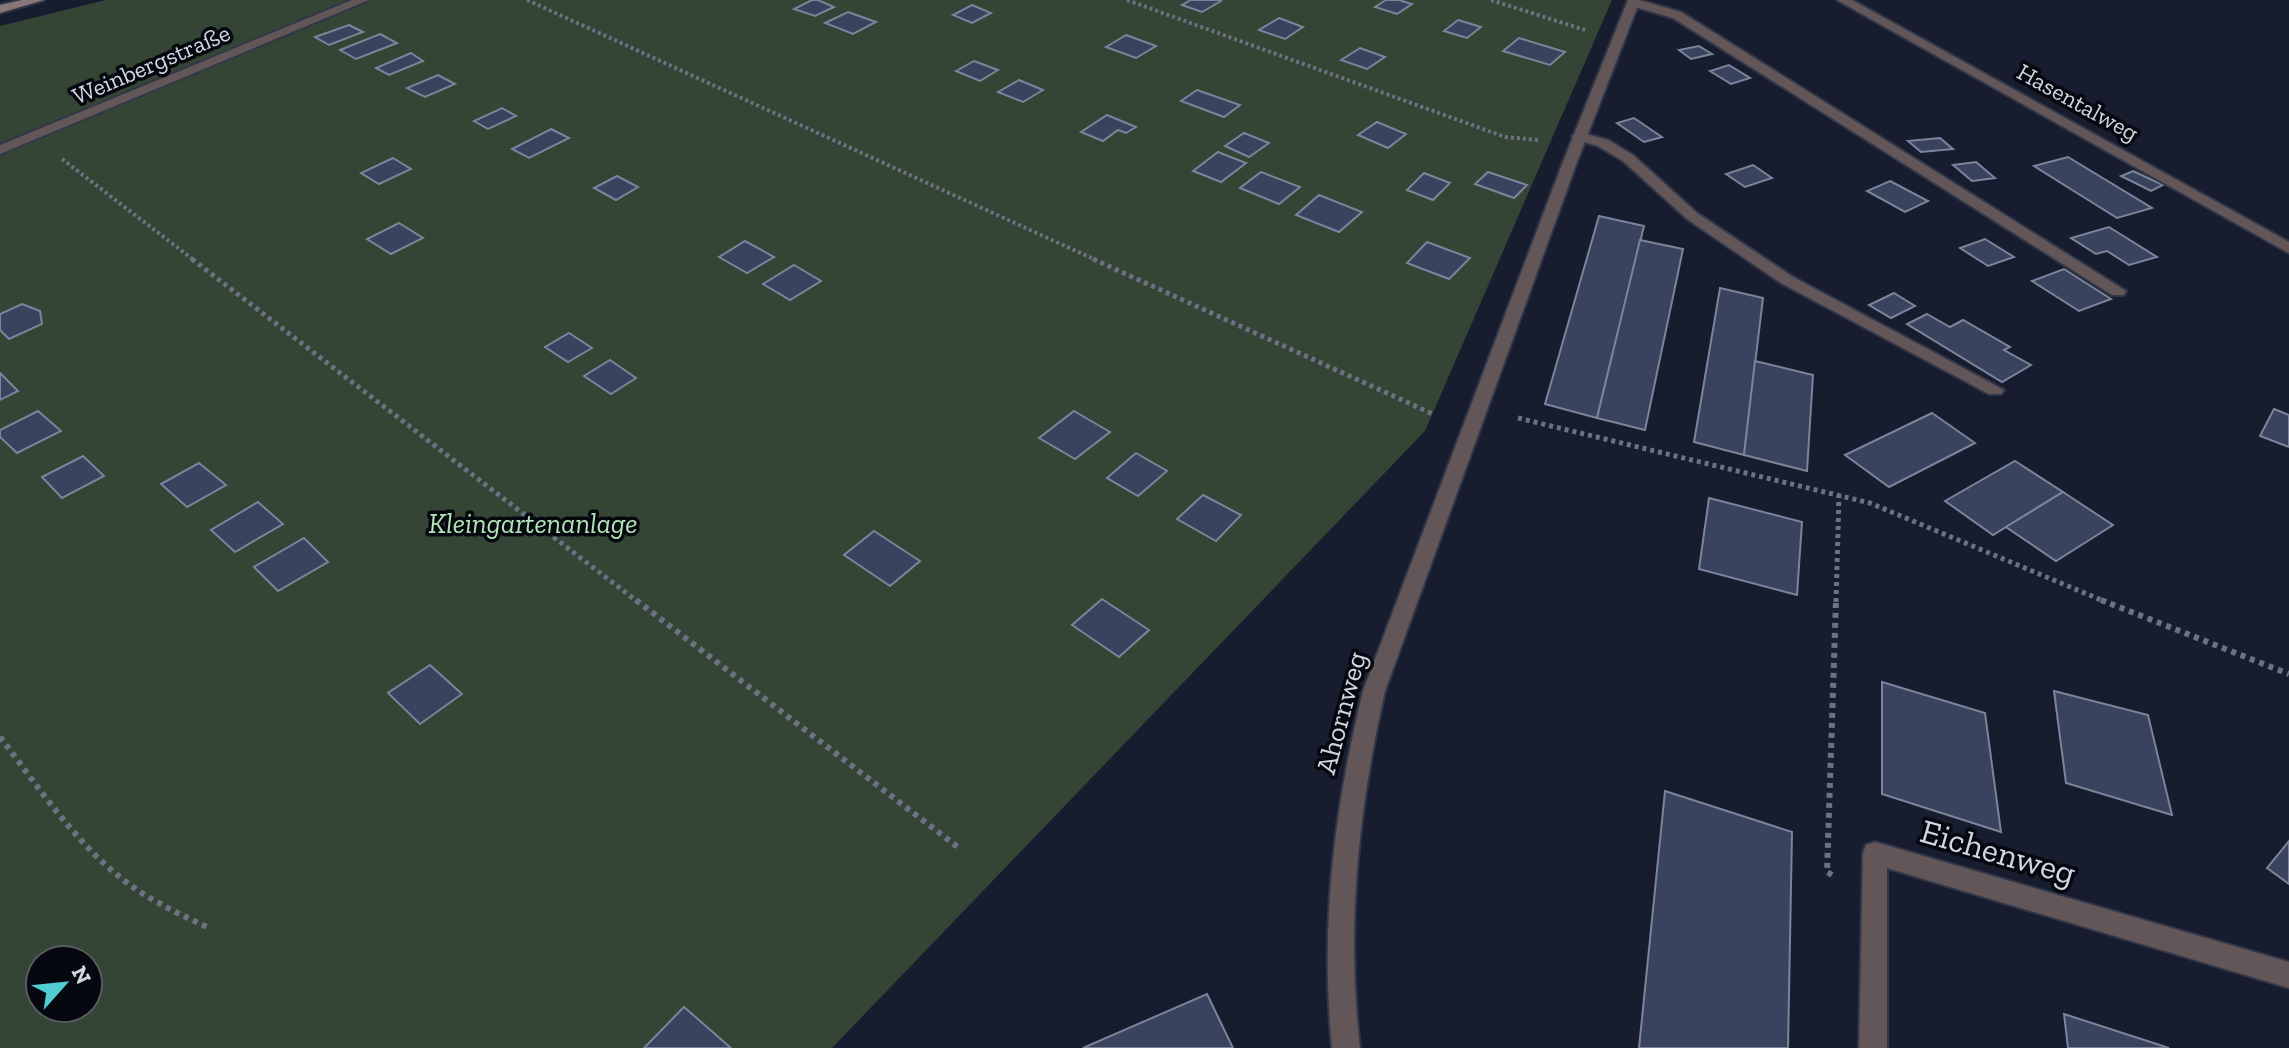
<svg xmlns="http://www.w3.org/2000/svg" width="2289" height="1048" viewBox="0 0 2289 1048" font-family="'Zilla Slab',serif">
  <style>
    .green { fill: #344435; fill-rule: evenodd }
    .building { fill: #3a435e; stroke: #7b849a; stroke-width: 2 }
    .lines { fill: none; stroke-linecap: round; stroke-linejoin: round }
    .lane-casing { stroke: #313748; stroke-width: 4 }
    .street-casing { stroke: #313748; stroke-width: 4 }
    .secondary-casing { stroke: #313748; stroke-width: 4 }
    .path-far2 { stroke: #6c7281; stroke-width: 4; stroke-dasharray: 3 3; stroke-linecap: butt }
    .path-far1 { stroke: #6c7281; stroke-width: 5; stroke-dasharray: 4 4; stroke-linecap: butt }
    .path { stroke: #6c7281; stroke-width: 6; stroke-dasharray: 5 5; stroke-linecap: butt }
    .lane { fill: #625658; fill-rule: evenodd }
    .street { fill: #625658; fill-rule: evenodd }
    .secondary { fill: #897679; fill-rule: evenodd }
    .labels { text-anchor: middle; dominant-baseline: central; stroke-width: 7; stroke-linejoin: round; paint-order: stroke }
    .far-street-label { font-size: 24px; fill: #d1d6e2; stroke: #06080f }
    .park-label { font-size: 28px; font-style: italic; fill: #b3e4b8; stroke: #06080f }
    .street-label { font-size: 28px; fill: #d1d6e2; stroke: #06080f }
    .near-street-label { font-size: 34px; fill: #d1d6e2; stroke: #06080f }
  </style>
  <rect width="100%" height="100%" fill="#171d2f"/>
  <path class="green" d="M106 0H1612L1425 431 832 1048H0V26ZM40 960H88V1008H40Z"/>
  <g class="building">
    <path d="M812 0H818L834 7 815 16 794 9Z"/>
    <path d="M1191 0H1219L1221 1 1202 12 1182 5Z"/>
    <path d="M1386 0H1399L1412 4 1397 14 1375 7Z"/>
    <path d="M972 5 991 13 972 23 953 15Z"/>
    <path d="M848 12 876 22 853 34 825 23Z"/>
    <path d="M1279 18 1303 27 1285 39 1259 30Z"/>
    <path d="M1458 20 1481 27 1467 38 1444 31Z"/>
    <path d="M349 25 363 32 329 45 315 37Z"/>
    <path d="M380 34 397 43 356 59 340 50Z"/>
    <path d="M1126 35 1156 46 1136 58 1106 47Z"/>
    <path d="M1519 38 1565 52 1550 65 1503 51Z"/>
    <path d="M1699 46 1712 54 1691 59 1679 50Z"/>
    <path d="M1360 48 1385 57 1367 69 1341 60Z"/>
    <path d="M411 53 423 61 389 75 376 68Z"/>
    <path d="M974 61 998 70 980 81 956 71Z"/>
    <path d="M1729 65 1750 78 1731 84 1710 71Z"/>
    <path d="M438 75 455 84 425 97 407 88Z"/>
    <path d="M1019 80 1043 90 1023 102 998 92Z"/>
    <path d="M1197 90 1240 105 1224 117 1181 101Z"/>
    <path d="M502 108 516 116 488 129 474 121Z"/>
    <path d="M1107 115 1136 127 1126 133 1118 130 1103 141 1081 132Z"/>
    <path d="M1634 118 1662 137 1644 142 1617 123Z"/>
    <path d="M1377 122 1406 134 1388 148 1358 135Z"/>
    <path d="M551 129 569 138 529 158 512 149Z"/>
    <path d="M1244 133 1269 143 1249 157 1225 146Z"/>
    <path d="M1940 138 1953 149 1921 152 1908 141Z"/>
    <path d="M1218 152 1246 163 1221 182 1193 171Z"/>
    <path d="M2068 157 2152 208 2117 218 2034 166Z"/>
    <path d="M393 158 411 169 379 184 361 173Z"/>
    <path d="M1976 162 1995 178 1972 181 1953 165Z"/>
    <path d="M1753 165 1772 178 1745 187 1726 174Z"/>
    <path d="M2133 171 2163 185 2151 191 2121 176Z"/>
    <path d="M1261 172 1300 187 1279 204 1240 188Z"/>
    <path d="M1488 172 1527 185 1514 198 1475 184Z"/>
    <path d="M1424 173 1450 183 1433 200 1407 190Z"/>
    <path d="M617 176 638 187 616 200 594 188Z"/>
    <path d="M1890 181 1928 201 1905 212 1867 191Z"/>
    <path d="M1319 195 1362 212 1339 232 1296 215Z"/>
    <path d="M1599 216 1644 226 1597 418 1545 404Z"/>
    <path d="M399 223 423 238 391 254 367 239Z"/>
    <path d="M2109 227 2157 257 2129 265 2107 251 2096 254 2071 238Z"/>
    <path d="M1985 239 2014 257 1988 266 1960 248Z"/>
    <path d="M1640 240 1683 249 1645 430 1597 418Z"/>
    <path d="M745 241 774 257 747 273 719 257Z"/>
    <path d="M1427 242 1470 258 1449 279 1407 263Z"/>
    <path d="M794 265 821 281 790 300 763 284Z"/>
    <path d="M2064 269 2111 299 2079 311 2032 281Z"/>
    <path d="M1720 288 1763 298 1744 455 1694 442Z"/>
    <path d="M1894 293 1915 306 1891 318 1869 305Z"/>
    <path d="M22 304 40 311 42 324 9 339 0 330V314Z"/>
    <path d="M1927 314 1950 327 1963 320 2010 347 2004 350 2031 365 2002 382 1907 324Z"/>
    <path d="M569 333 592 348 568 362 545 347Z"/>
    <path d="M610 360 636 378 611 394 584 376Z"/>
    <path d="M1755 361 1813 375 1807 471 1744 455Z"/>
    <path d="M0 373 18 391 0 400Z"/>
    <path d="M2274 409 2289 415V447L2260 436Z"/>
    <path d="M38 411 61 431 17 453 0 437V430Z"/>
    <path d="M1074 411 1110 432 1075 459 1039 438Z"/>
    <path d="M1932 413 1975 443 1889 487 1845 455Z"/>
    <path d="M1136 453 1167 471 1138 496 1107 478Z"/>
    <path d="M83 456 104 476 62 498 42 477Z"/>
    <path d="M2015 461 2063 492 1993 535 1945 501Z"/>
    <path d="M199 463 226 485 187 507 161 484Z"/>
    <path d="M2063 492 2113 525 2056 561 2006 527Z"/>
    <path d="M1203 495 1241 515 1216 541 1177 519Z"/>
    <path d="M1709 498 1802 522 1797 595 1699 569Z"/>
    <path d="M258 502 283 524 235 552 211 530Z"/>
    <path d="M874 531 920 561 890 586 844 555Z"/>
    <path d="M304 538 328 562 278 591 254 567Z"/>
    <path d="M1102 599 1149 630 1119 657 1072 625Z"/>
    <path d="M430 665 462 694 420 724 388 693Z"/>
    <path d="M1882 682 1985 713 2001 832 1882 794Z"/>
    <path d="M2054 691 2148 715 2172 815 2066 783Z"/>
    <path d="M1665 791 1792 832 1788 1048H1639Z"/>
    <path d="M2289 841V884L2267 868Z"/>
    <path d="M1207 994 1233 1048H1083Z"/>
    <path d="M684 1007 731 1048H644Z"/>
    <path d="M2064 1014 2169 1048H2068Z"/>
  </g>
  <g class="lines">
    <g class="lane-casing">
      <g id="lane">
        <path d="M1628 0H1639L1681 12 2126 291 2124 295H2112L1673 18 1629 5Z"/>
        <path d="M1579 132 1608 140 1633 155 1697 213 1793 277 2004 390 2001 394H1989L1781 283 1687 219 1623 161 1598 146 1574 139 1572 136Z"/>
      </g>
    </g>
    <g class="street-casing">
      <g id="street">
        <path d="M352 0H369L0 154V145Z"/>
        <path d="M1628 0H1640L1577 162 1385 691C1358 811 1346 926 1360 1048H1332C1320 925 1334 810 1363 691L1563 162Z"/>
        <path d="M1837 0H1852L2289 242V253Z"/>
        <path d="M1875 842 2289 962V988L1887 868V1048H1859L1863 853 1866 845Z"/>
      </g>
    </g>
    <g class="secondary-casing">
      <path id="secondary" d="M22 0H44L0 13V5Z"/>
    </g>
    <g class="path-far2">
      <path d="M527 0 1098 261"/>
      <path d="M1127 0 1505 137 1538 140"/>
      <path d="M1491 0 1585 30"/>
      <path d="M62 159 195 261"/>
    </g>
    <g class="path-far1">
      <path d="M192 259 638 602"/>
      <path d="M1093 259 1435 415"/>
      <path d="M1518 418 1870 503 2106 602"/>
      <path d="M1836 602 1839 495"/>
    </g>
    <g class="path">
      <path d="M636 600 959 848"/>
      <path d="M2101 600 2289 674"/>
      <path d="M0 737C37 785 73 840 121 878 147 899 177 913 207 927"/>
      <path d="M1832 875 1827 872 1836 600"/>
    </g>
    <use href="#lane" class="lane"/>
    <use href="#street" class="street"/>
    <use href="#secondary" class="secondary"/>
  </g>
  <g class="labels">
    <g class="far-street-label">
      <text transform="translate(151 64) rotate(-23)">Weinbergstraße</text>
      <text transform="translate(2078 102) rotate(29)">Hasentalweg</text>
    </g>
    <g class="park-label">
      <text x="533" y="523">Kleingartenanlage</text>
    </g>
    <g class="street-label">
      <text transform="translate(1341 713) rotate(-75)">Ahornweg</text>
    </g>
    <g class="near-street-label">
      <text transform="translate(1998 852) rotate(16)">Eichenweg</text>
    </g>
  </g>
  <g transform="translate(64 984) rotate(63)"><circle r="38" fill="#06080f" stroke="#575a63" stroke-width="2"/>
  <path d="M0-6L14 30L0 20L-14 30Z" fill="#51ccd1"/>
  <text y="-12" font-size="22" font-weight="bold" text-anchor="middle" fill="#d1d6e2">N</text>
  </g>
</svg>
